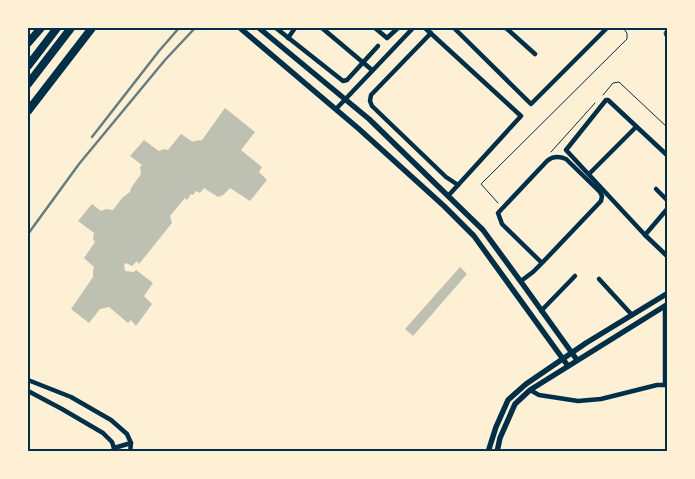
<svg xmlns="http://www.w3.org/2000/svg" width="695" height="479" viewBox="0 0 695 479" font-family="Inter,sans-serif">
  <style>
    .building { fill: #bec0b2 }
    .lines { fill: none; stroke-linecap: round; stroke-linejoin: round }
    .path { stroke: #003049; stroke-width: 1 }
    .minor { stroke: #003049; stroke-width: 4.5 }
    .tertiary { stroke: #003049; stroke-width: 5.5 }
    .primary { stroke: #003049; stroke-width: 8 }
    .trunk { stroke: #003049; stroke-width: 8 }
    .rail { stroke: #657d81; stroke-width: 2.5 }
    .neatline { fill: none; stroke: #003049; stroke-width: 2 }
  </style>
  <rect width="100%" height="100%" fill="#fdf0d5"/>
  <g class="building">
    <path d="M225 108 255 132 241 150 262 167 259 172 267 180 250 201 230 188 223 195 218 197 204 188 200 193 196 191 193 195 191 194 187 200 185 198 170 216 172 223 139 264 137 261 132 266 126 263 124 265 125 271 134 272 136 270 153 283 144 296 152 304 136 326 131 320 128 323 109 307 100 309 89 323 71 309 93 277V271L94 267 84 258 95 242 93 239 94 233 78 221 92 204 101 211 106 209 113 210 123 197 130 192 131 188 141 174 140 167 142 165 130 156 144 140 159 151 164 149 168 150 181 134 193 142 194 141 202 140Z"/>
    <path d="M460 267 467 274 413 336 405 329Z"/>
  </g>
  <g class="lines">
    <g class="path">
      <path d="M667 28 664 33 668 44"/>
      <path d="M603 95 613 83 619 82 668 128"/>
      <path d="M551 152 595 103"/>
      <path d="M498 203 481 184 627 39V33L623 28"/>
    </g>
    <g class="minor">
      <path d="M276 28 343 81 347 80 378 46"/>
      <path d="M322 28 372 70"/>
      <path d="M375 28 387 38 398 28"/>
      <path d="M425 28 521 116 448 196"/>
      <path d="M454 28 531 104 607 28"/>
      <path d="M506 28 535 54"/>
      <path d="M431 33 371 95 370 101 372 106 446 177 458 185"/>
      <path d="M288 38 295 28"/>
      <path d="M336 109 413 28"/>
      <path d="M668 156 608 100H606L566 150 645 235 668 257"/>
      <path d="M589 174 636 127"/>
      <path d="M656 189 668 201"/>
      <path d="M645 235 668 208"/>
      <path d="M599 279 632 315"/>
      <path d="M521 281 533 272 542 263 601 201 602 196 600 192 566 159C559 156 553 156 547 161L498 213 502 224 542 263"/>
      <path d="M665 306V385"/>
      <path d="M541 311 575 276"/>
      <path d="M28 380 71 397 111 420 127 434 131 443 130 452"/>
      <path d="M530 390 539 395 578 401 601 399 657 385H668"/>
      <path d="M28 391 62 409 103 433 112 442 114 448 113 452"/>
      <path d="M114 448 131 443"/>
    </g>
    <g class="tertiary">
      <path d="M240 28 359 129 444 206 474 236 568 366"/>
      <path d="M259 28 369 119 483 230 524 286 577 360"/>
      <path d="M488 452 496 427 508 400 526 384 586 343 668 293"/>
      <path d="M497 452 500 438 515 404 530 390 668 304"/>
    </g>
    <g class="primary">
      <path d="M28 43 41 28"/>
      <path d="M28 111 92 28"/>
    </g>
    <g class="trunk">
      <path d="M28 66 57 28"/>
      <path d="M28 84 71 28"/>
    </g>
    <g class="rail">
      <path d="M92 137 159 51 179 28"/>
      <path d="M28 234 79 164 165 60 195 28"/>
    </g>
  </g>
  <rect width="695" height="479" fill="none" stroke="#fdf0d5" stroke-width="58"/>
  <rect x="29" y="29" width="637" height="421" class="neatline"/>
</svg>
